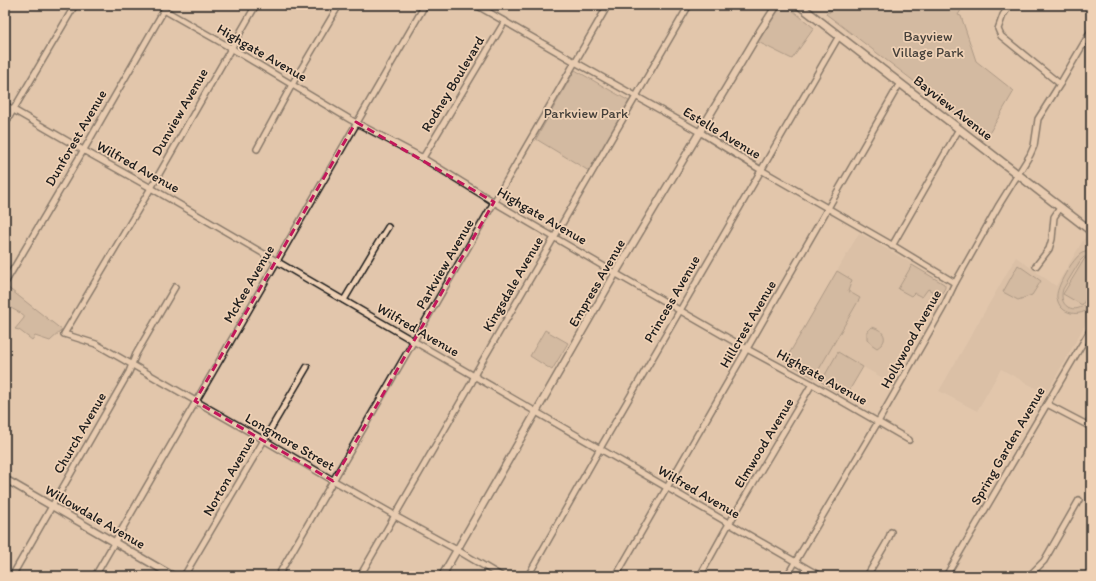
<svg xmlns="http://www.w3.org/2000/svg" width="1096" height="581" viewBox="0 0 1096 581" font-family="Itim,sans-serif">
  <style>
    .built { fill: #d2b8a0 }
    .park { fill: #c1aa94; stroke: #6e6358 }
    .lines { fill: none; stroke-linecap: round; stroke-linejoin: round }
    .stream { stroke: #655b51; stroke-width: 1.5 }
    .minor-casing { stroke: #1c1c1c; stroke-width: 8 }
    .tertiary-casing { stroke: #1c1c1c; stroke-width: 9 }
    .secondary-casing { stroke: #1c1c1c; stroke-width: 10 }
    .minor { stroke: #efd1b5; stroke-width: 5 }
    .tertiary { stroke: #efd1b5; stroke-width: 6 }
    .secondary { stroke: #efd1b5; stroke-width: 7 }
    .marked { fill: none; stroke: #c2185b; stroke-width: 3; stroke-dasharray: 8 5; stroke-linejoin: round }
    .labels { text-anchor: middle; dominant-baseline: central; stroke-width: 3.5; stroke-linejoin: round; paint-order: stroke }
    .park-label { font-size: 14px; fill: #45403a; stroke: #efd1b5 }
    .street-label { font-size: 14px; fill: #1c1c1c; stroke: #efd1b5 }
  </style>
  <rect width="100%" height="100%" fill="#e2c6ac"/>
  <filter id="ink" filterUnits="userSpaceOnUse"><feTurbulence type="fractalNoise" baseFrequency=".025" numOctaves="2"/><feDisplacementMap in="SourceGraphic" scale="8" xChannelSelector="R" yChannelSelector="G"/><feConvolveMatrix kernelMatrix="1 2 1 2 8 2 1 2 1" color-interpolation-filters="sRGB"/></filter>
  <g filter="url(#ink)">
    <g class="built">
      <path d="M859 233 947 284 890 382 863 367 846 396 785 361Z"/>
      <path d="M1085 237 1091 242V314L1046 394 1001 369 977 411 939 391 1016 257 1056 286Z"/>
    </g>
    <g class="park">
      <path d="M786 5 814 28 792 59 758 42 778 11Z"/>
      <path d="M832 5H964L958 15 961 16 976 61 1014 91 987 137 826 14Z"/>
      <path d="M575 70 629 101 589 171 536 139Z"/>
      <path d="M1091 251V257H1084L1080 261 1063 289C1057 309 1079 317 1091 298V307C1080 318 1060 315 1057 298 1055 288 1073 258 1082 253 1085 252 1088 251 1091 251Z"/>
      <path d="M1085 258 1091 262V290L1082 305 1063 294Z"/>
      <path d="M912 265 944 284 945 286V288L940 296 928 289 922 297 914 293 911 296 898 289Z"/>
      <path d="M1018 265 1041 281 1032 295 1018 300 1003 292Z"/>
      <path d="M837 271 852 280 848 291 860 298 814 378 785 361Z"/>
      <path d="M5 287H7L62 330 50 341 35 336 32 340 19 330 15 329 24 318V315L5 305Z"/>
      <path d="M872 327C884 330 890 340 877 348L871 344 867 339V331Z"/>
      <path d="M545 330 568 343 552 370 530 356Z"/>
      <path d="M838 352 863 367 846 396 821 382Z"/>
    </g>
    <g class="lines">
      <path class="stream" d="M829 12 838 5"/>
      <g class="minor-casing">
        <g id="minor">
          <path d="M256 5 151 188 64 334 96 344 264 440 329 478 391 513 395 516 457 550 501 576"/>
          <path d="M476 5 575 62 703 134 761 170 897 248 955 283"/>
          <path d="M1010 5 1003 15 998 29 1001 36 1060 84"/>
          <path d="M164 10 231 48 351 120 421 157 494 202 620 276 747 349 812 384 909 440"/>
          <path d="M5 105 83 150 151 188 410 339 820 576"/>
          <path d="M5 124 75 5"/>
          <path d="M257 149 294 81 339 5"/>
          <path d="M421 157 424 156 505 21"/>
          <path d="M892 246 959 129"/>
          <path d="M1036 266 1049 249 1052 239 1054 217 1060 208"/>
          <path d="M5 283 86 146 167 5"/>
          <path d="M344 300 378 243 388 227"/>
          <path d="M1047 404 1091 427"/>
          <path d="M12 576 129 372 136 354 175 287"/>
          <path d="M95 576 425 5"/>
          <path d="M184 576 307 367"/>
          <path d="M278 576 608 5"/>
          <path d="M360 576 472 382 476 372 689 5"/>
          <path d="M528 576 602 445 839 36"/>
          <path d="M616 576 900 83"/>
          <path d="M700 576 726 529 812 384"/>
          <path d="M787 576 878 422 943 308 955 283 999 205 1030 155 1034 146 1038 119 1060 84 1091 31"/>
          <path d="M867 576 888 540 891 532"/>
          <path d="M946 576 1091 329"/>
          <path d="M1029 576 1044 561 1079 500"/>
        </g>
      </g>
      <g class="tertiary-casing">
        <g id="tertiary">
          <path d="M5 479 173 576"/>
          <path d="M442 576 618 269 760 31 777 5"/>
        </g>
      </g>
      <g class="secondary-casing">
        <path id="secondary" d="M799 5 1091 231"/>
      </g>
      <use href="#minor" class="minor"/>
      <use href="#tertiary" class="tertiary"/>
      <use href="#secondary" class="secondary"/>
    </g>
  </g>
  <path d="M0 0H1096V581H0ZM356 122 494 202 333 481 195 401Z" fill="#e2c6ac" fill-opacity=".55" fill-rule="evenodd"/>
  <path class="marked" d="M356 122 494 202 333 481 195 401Z"/>
  <g class="labels">
    <g class="park-label">
      <text x="928" y="36">Bayview<tspan x="928" dy="16">Village Park</tspan></text>
      <text x="586" y="113">Parkview Park</text>
    </g>
    <g class="street-label">
      <text transform="translate(262 53) rotate(30)">Highgate Avenue</text>
      <text transform="translate(453 84) rotate(-59)">Rodney Boulevard</text>
      <text transform="translate(953 108) rotate(38)">Bayview Avenue</text>
      <text transform="translate(180 112) rotate(-60)">Dunview Avenue</text>
      <text transform="translate(722 133) rotate(31)">Estelle Avenue</text>
      <text transform="translate(76 138) rotate(-60)">Dunforest Avenue</text>
      <text transform="translate(138 167) rotate(29)">Wilfred Avenue</text>
      <text transform="translate(542 216) rotate(30)">Highgate Avenue</text>
      <text transform="translate(445 264) rotate(-60)">Parkview Avenue</text>
      <text transform="translate(597 283) rotate(-60)">Empress Avenue</text>
      <text transform="translate(249 284) rotate(-60)">McKee Avenue</text>
      <text transform="translate(513 284) rotate(-60)">Kingsdale Avenue</text>
      <text transform="translate(672 299) rotate(-60)">Princess Avenue</text>
      <text transform="translate(748 324) rotate(-60)">Hillcrest Avenue</text>
      <text transform="translate(418 330) rotate(30)">Wilfred Avenue</text>
      <text transform="translate(911 339) rotate(-61)">Hollywood Avenue</text>
      <text transform="translate(822 377) rotate(29)">Highgate Avenue</text>
      <text transform="translate(80 433) rotate(-60)">Church Avenue</text>
      <text transform="translate(290 442) rotate(30)">Longmore Street</text>
      <text transform="translate(764 443) rotate(-59)">Elmwood Avenue</text>
      <text transform="translate(1008 446) rotate(-60)">Spring Garden Avenue</text>
      <text transform="translate(229 476) rotate(-60)">Norton Avenue</text>
      <text transform="translate(699 492) rotate(30)">Wilfred Avenue</text>
      <text transform="translate(95 517) rotate(30)">Willowdale Avenue</text>
    </g>
  </g>
  <rect width="1096" height="581" fill="none" stroke="#efd1b5" stroke-width="20"/>
  <rect x="10" y="10" width="1076" height="561" fill="none" stroke="#1c1c1c" stroke-width="1.5" filter="url(#ink)"/>
</svg>
